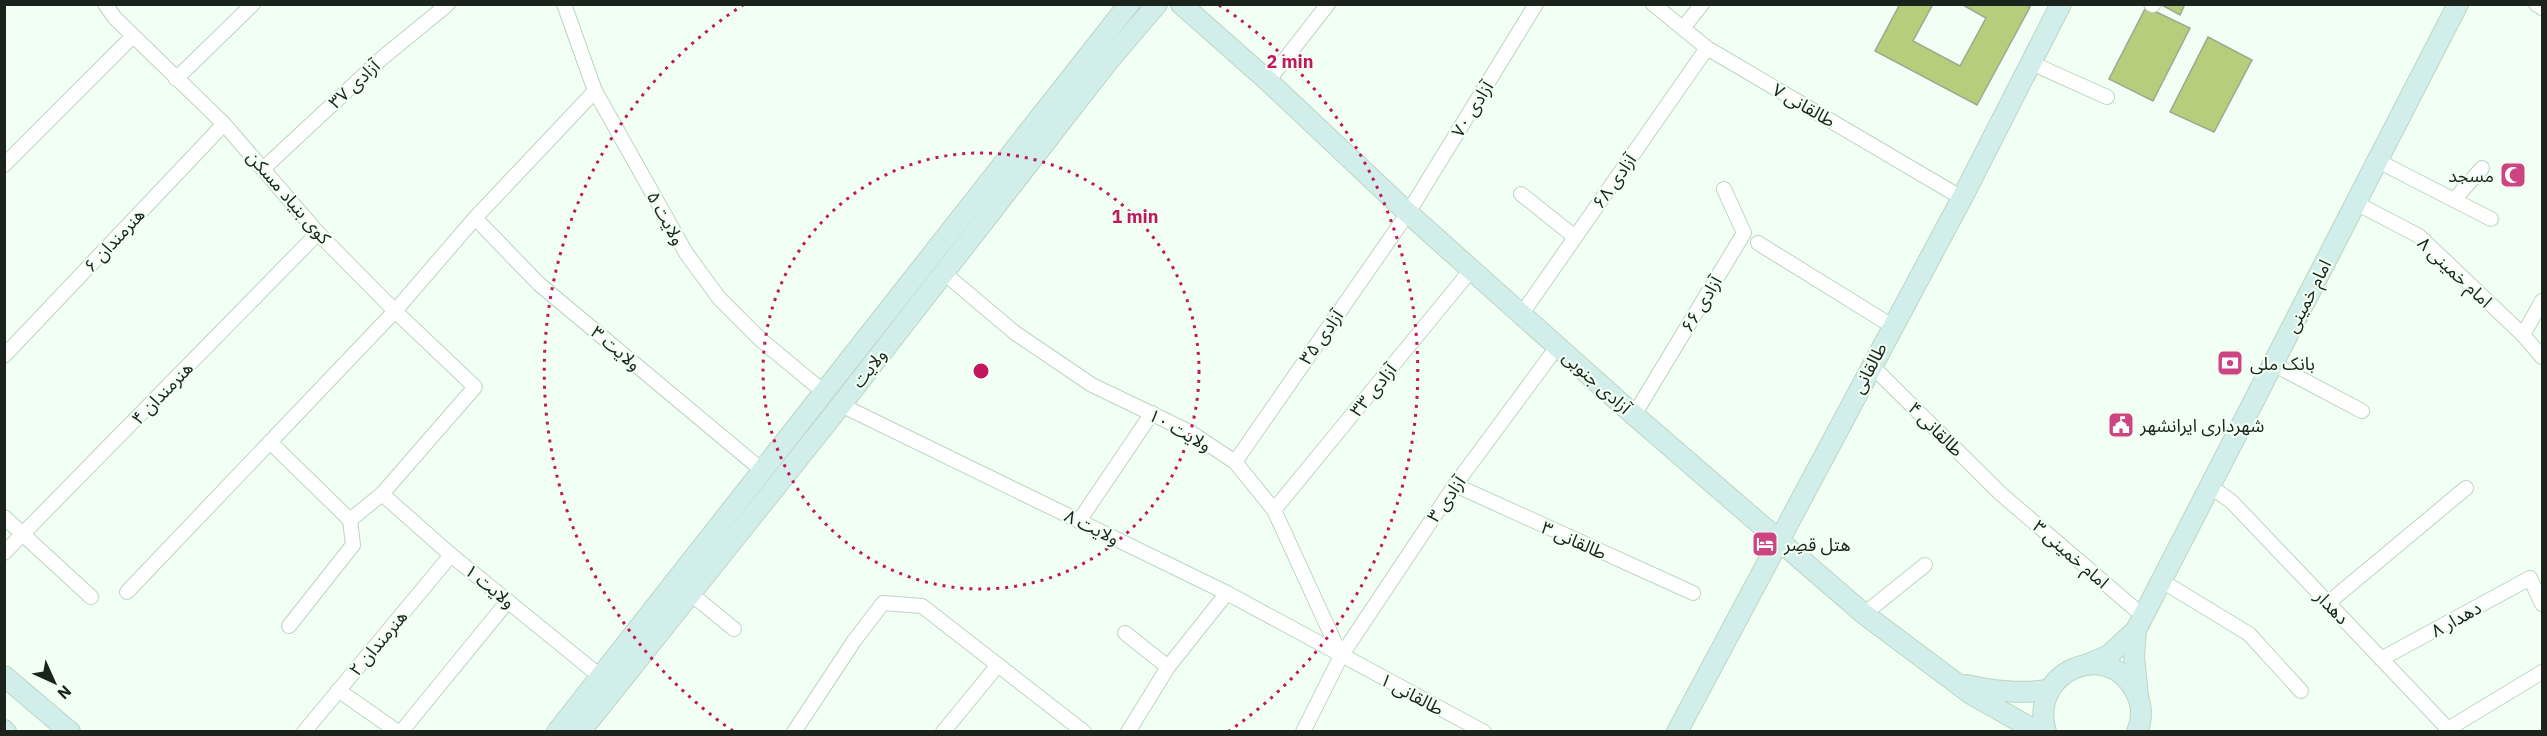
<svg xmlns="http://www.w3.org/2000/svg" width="2547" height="736" viewBox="0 0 2547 736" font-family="'IBM Plex Sans','Noto Sans Arabic',sans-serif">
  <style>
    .building { fill: #b6cd7b; stroke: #a0a890; stroke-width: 1.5 }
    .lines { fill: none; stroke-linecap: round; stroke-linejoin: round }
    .street-casing { stroke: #bed5c3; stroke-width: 16 }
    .secondary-casing { stroke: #bed5c3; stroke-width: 22 }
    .street { stroke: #fff; stroke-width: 14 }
    .secondary { stroke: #d1eeeb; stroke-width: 20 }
    .ring { fill: none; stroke: #c2185b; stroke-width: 3; stroke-dasharray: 3 6 }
    .labels { text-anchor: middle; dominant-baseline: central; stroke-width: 4.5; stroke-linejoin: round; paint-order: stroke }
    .street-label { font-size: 18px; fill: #1a231c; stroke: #f1fff4 }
    .poi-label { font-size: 18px; fill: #1a231c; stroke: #f1fff4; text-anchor: start }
    .centre { fill: #c2185b; stroke: #f1fff4; stroke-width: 3 }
    .ring-label { font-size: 18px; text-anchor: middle; font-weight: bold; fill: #c2185b; stroke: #f1fff4; stroke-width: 4.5; stroke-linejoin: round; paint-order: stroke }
  </style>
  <rect width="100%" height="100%" fill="#f1fff4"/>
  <g class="building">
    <path d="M1900 4H1933L1913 41 1960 66 1986 18 1961 4H2024L2030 7 1977 105 1875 51Z"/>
    <path d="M2160 4H2185L2180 15Z"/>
    <path d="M2146 7 2190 28 2153 101 2109 79Z"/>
    <path d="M2208 37 2252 60 2214 132 2170 112Z"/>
  </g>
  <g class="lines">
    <g class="street-casing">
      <g id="street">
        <path d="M105 4 115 18 224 124 318 233 395 311 475 387 382 494 350 520 270 442"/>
        <path d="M564 4 595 91 686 253 719 298 761 340 825 393"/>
        <path d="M1653 4 1707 48 1962 198"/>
        <path d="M2151 4 2153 5"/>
        <path d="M2536 4 2542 8"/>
        <path d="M1683 28 1702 4"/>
        <path d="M2031 63 2107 97"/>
        <path d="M176 79 253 4"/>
        <path d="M1268 81 1328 4"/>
        <path d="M2378 161 2491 219"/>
        <path d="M4 165 133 36"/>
        <path d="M264 168 381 59 448 4"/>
        <path d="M1521 194 1575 237"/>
        <path d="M2454 200 2482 168"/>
        <path d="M2356 203 2419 236 2523 335 2542 357"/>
        <path d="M475 218 539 284 763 471"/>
        <path d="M1758 243 1892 326"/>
        <path d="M944 273 1015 333 1092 385 1190 432 1235 462 1274 510 1341 656"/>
        <path d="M1521 315 1707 48"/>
        <path d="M2523 335 2542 301"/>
        <path d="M4 356 224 124"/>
        <path d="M2273 364 2362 411"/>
        <path d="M1871 365 2001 494 2142 615"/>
        <path d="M841 405 1227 593 1484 732"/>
        <path d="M1634 415 1744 233 1724 189"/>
        <path d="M1235 462 1408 213 1536 4"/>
        <path d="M1455 485 1693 593"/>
        <path d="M2210 486 2232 502 2451 732"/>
        <path d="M382 494 451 555 601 677"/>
        <path d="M1274 510 1471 270"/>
        <path d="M4 517 91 597"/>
        <path d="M1079 521 1152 413"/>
        <path d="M4 553 318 233"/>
        <path d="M2160 580 2249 634 2301 691"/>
        <path d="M127 592 395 311 475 218 595 91"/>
        <path d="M690 593 734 629"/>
        <path d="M2328 603 2466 488"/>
        <path d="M1864 614 1925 565"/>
        <path d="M289 626 353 545 350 520"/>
        <path d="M1125 633 1168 667"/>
        <path d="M2381 659 2530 578 2542 604"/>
        <path d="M338 690 398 732"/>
        <path d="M2448 729 2542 672"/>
        <path d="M304 732 451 555"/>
        <path d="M401 732 508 601"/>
        <path d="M794 732 854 641 883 603 922 606 1084 732"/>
        <path d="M943 732 998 665"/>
        <path d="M1128 732 1168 667 1227 593"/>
        <path d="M1303 732 1341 656 1455 485 1557 347"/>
      </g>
    </g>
    <g class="secondary-casing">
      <g id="secondary">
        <path d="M1181 4 1268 81 1408 213 1634 415 1864 614 1971 694 2038 732"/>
        <path d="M2136 630 2134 656 2138 696"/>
        <path d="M2088 664 2109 655 2136 630 2458 4"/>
        <path d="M4 676 70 732"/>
        <path d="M1966 685C1994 691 2019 694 2048 690"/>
        <path d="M4 730 6 732"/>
        <path d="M557 732 1129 4"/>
        <path d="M580 732 841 405 1106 64 1157 4"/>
        <path d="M1677 732 1962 198 2061 4"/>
        <path d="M2046 732C2028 672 2107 637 2135 691 2142 703 2143 718 2137 732"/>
      </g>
    </g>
    <use href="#street" class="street"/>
    <use href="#secondary" class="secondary"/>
  </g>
  <g class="ring">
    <circle cx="981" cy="371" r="218"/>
    <path d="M733 731A437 437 0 0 1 743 5M1219 5A437 437 0 0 1 1229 731"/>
  </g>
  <defs>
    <g id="mosque-square" transform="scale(1.35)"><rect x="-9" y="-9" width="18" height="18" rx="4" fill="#cc4481" stroke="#f1fff4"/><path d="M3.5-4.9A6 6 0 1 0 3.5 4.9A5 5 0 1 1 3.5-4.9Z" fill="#fff"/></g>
    <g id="bank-square" transform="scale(1.35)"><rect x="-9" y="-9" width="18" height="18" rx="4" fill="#cc4481" stroke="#f1fff4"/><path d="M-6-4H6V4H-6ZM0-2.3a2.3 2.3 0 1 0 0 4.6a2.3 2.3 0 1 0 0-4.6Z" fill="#fff"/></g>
    <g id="civic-square" transform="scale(1.35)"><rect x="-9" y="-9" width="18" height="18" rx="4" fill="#cc4481" stroke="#f1fff4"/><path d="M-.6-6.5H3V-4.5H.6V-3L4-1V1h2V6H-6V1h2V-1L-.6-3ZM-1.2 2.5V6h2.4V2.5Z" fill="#fff"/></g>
    <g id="hotel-square" transform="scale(1.35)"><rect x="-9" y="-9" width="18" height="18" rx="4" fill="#cc4481" stroke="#f1fff4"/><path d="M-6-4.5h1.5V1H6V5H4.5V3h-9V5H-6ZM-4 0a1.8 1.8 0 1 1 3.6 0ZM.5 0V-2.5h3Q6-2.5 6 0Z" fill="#fff"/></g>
  </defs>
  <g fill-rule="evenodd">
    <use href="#mosque-square" x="2513" y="175"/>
    <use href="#bank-square" x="2230" y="363"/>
    <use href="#civic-square" x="2121" y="425"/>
    <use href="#hotel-square" x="1765" y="544"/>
  </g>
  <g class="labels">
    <g class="street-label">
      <text transform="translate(354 84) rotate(-43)">آزادی ۳۷</text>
      <text transform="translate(1804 105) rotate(30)">طالقانی ۷</text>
      <text transform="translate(1472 109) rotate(-58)">آزادی ۷۰</text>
      <text transform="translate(1614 181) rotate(-55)">آزادی ۶۸</text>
      <text transform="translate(289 197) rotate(49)">کوی بنیاد مسکن</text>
      <text transform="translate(666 218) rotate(61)">ولایت ۵</text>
      <text transform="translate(114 240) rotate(-47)">هنرمندان ۶</text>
      <text transform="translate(2455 272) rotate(43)">امام خمینی ۸</text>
      <text transform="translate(2308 296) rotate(-63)">امام خمینی</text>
      <text transform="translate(1701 304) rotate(-59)">آزادی ۶۶</text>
      <text transform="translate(1321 337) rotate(-55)">آزادی ۳۵</text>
      <text transform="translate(616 348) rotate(40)">ولایت ۳</text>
      <text transform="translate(869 368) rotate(-52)">ولایت</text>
      <text transform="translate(1869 368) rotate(-62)">طالقانی</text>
      <text transform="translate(1597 382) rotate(42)">آزادی جنوبی</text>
      <text transform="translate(1373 390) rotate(-51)">آزادی ۳۳</text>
      <text transform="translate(162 393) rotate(-46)">هنرمندان ۴</text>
      <text transform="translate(1936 429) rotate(45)">طالقانی ۴</text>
      <text transform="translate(1180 430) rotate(29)">ولایت ۱۰</text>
      <text transform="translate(1446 499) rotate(-55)">آزادی ۳</text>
      <text transform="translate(1092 527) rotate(26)">ولایت ۸</text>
      <text transform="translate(1574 540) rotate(24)">طالقانی ۳</text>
      <text transform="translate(2071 554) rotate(41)">امام خمینی ۳</text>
      <text transform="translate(490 586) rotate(39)">ولایت ۱</text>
      <text transform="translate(2332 607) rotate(46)">دهدار</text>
      <text transform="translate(2456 619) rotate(-29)">دهدار ۸</text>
      <text transform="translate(378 643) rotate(-50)">هنرمندان ۲</text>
      <text transform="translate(1412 694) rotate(28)">طالقانی ۱</text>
    </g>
    <g class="poi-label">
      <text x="2494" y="175" text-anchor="end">مسجد</text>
      <text x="2250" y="363">بانک ملی</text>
      <text x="2140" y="425">شهرداری ایرانشهر</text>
      <text x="1784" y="544">هتل قصِر</text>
    </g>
  </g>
  <circle cx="981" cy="371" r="9" class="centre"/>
  <g class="ring-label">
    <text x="1290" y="68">2 min</text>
    <text x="1135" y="223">1 min</text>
  </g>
  <rect width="2547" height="736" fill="none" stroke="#1a231c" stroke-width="12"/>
  <g transform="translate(54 682) rotate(135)" stroke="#f1fff4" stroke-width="4.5" paint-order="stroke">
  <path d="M0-4.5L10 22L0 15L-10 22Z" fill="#1a231c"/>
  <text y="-9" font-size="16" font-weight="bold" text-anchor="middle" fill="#1a231c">N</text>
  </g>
</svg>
